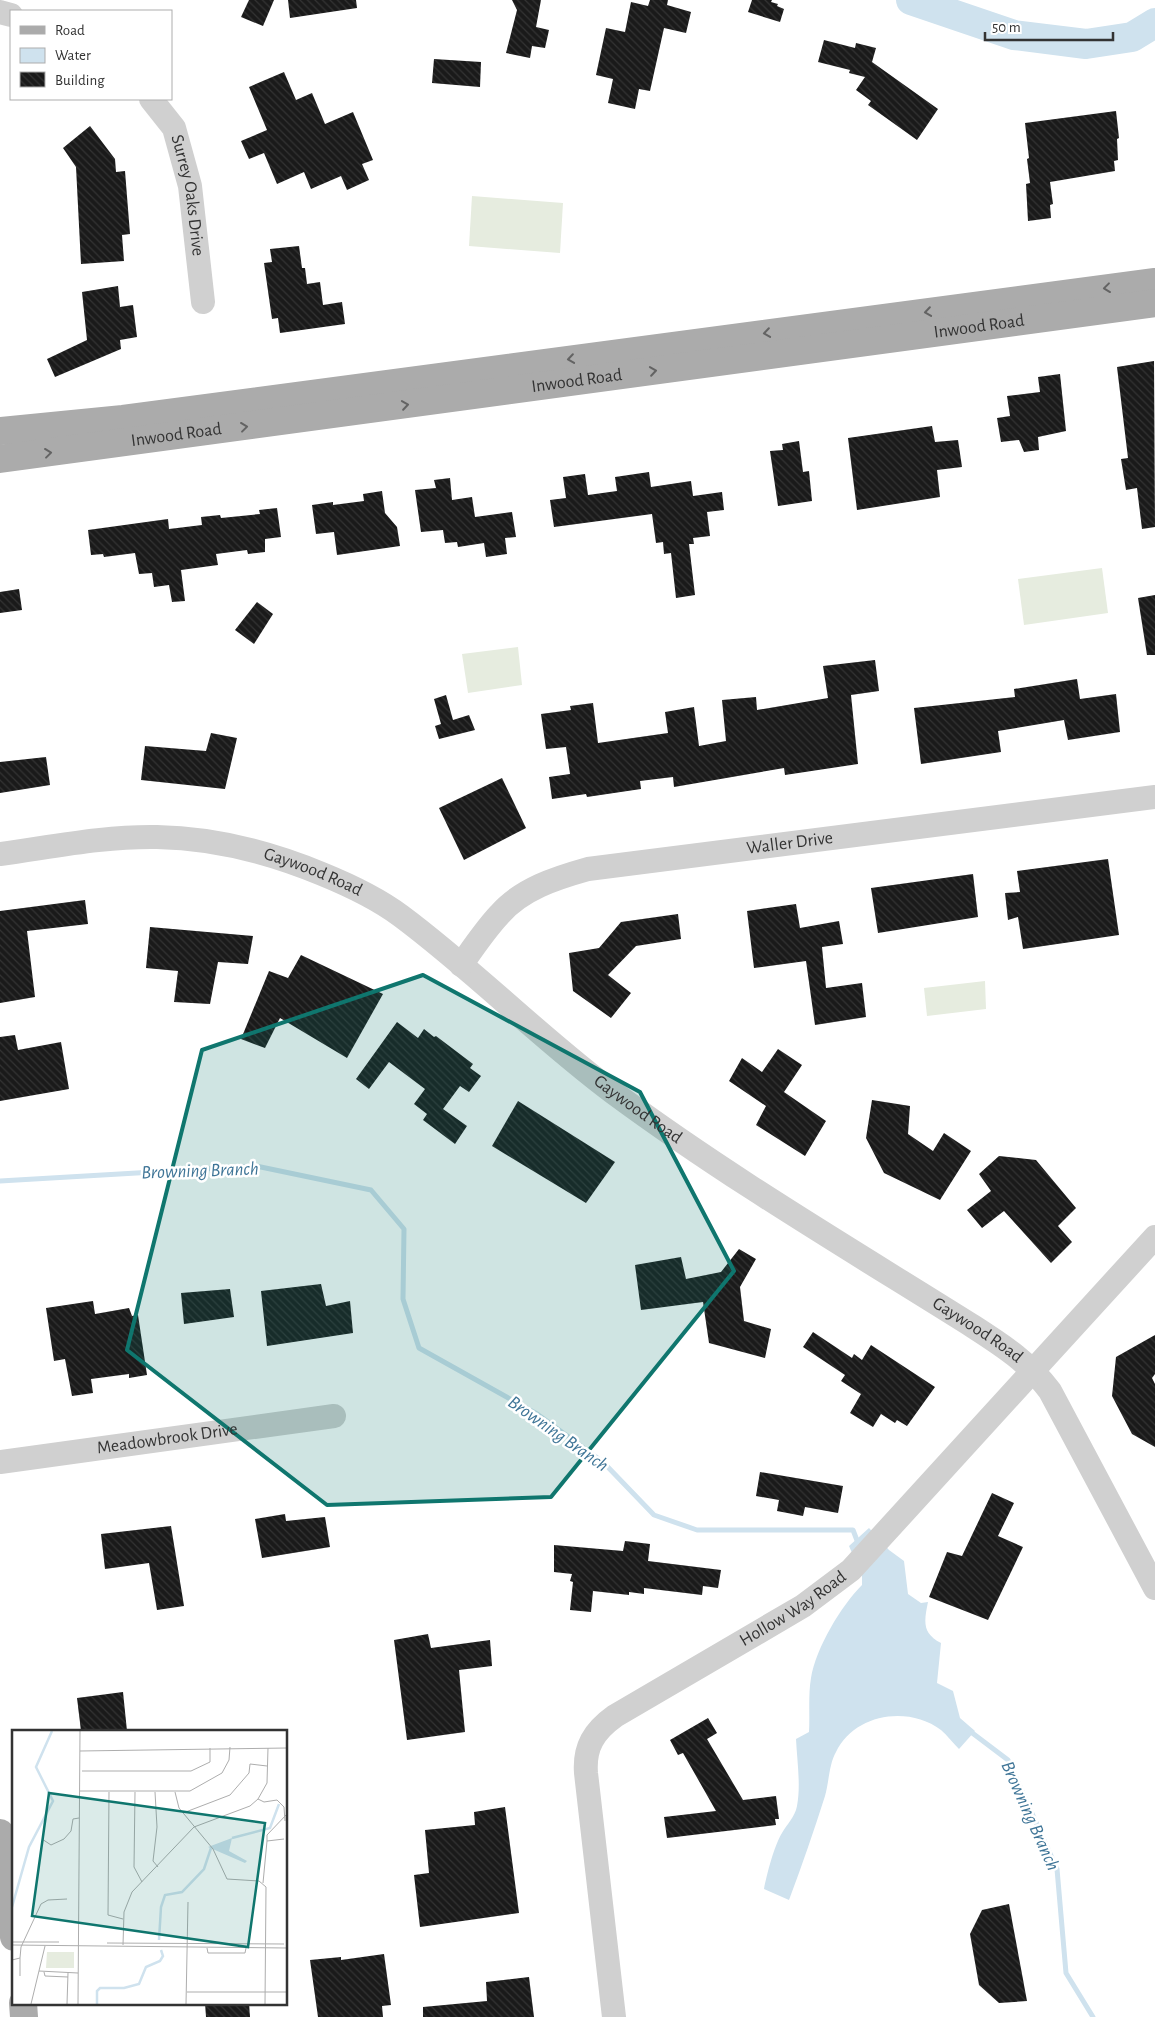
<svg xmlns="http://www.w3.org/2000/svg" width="1155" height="2017" viewBox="0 0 1155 2017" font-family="'Alegreya Sans',sans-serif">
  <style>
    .garden { fill: #e6ecdf }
    .water { fill: #cfe2ee }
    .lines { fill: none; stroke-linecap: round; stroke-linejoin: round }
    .stream { stroke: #cfe2ee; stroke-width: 5 }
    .river { stroke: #cfe2ee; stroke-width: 30 }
    .building { fill: url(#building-back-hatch) }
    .minor { stroke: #d0d0d0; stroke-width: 24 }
    .major { stroke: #ababab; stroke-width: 28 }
    .oneway { stroke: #636363 }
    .marked { fill: #0f766e; fill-opacity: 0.2; stroke: #0f766e; stroke-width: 4; stroke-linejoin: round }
    .labels { text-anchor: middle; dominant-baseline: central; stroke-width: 5; stroke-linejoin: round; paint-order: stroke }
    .street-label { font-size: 18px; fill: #333; stroke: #fff }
    .water-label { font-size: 19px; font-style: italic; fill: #3f7597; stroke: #fff }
    .inset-river { fill: none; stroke: #cfe2ee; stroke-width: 2.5 }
    .inset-road { fill: none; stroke: #adadad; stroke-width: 1 }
    .view { fill: #0f766e; fill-opacity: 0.15; stroke: #0f766e; stroke-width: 2.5 }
    .inset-edge { fill: none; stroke: #333; stroke-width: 2.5 }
  </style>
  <defs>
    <pattern id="building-back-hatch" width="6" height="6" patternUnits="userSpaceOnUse" patternTransform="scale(1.25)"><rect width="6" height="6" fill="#1a1a1a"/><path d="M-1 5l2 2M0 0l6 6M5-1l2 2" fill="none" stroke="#333"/></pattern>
  </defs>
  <rect width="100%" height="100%" fill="#fff"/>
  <g class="garden">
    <path d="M472 196 563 203 560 253 469 246Z"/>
    <path d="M1102 568 1108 613 1024 625 1018 579Z"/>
    <path d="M518 647 522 685 468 693 462 654Z"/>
    <path d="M985 981 986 1009 927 1016 924 988Z"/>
  </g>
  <path class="water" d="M869 1528 889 1550 904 1561 908 1594 921 1603 928 1602C924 1622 922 1633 941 1643L937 1683 953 1691 960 1718 975 1731 959 1749C953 1743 947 1735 941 1730 908 1705 854 1714 836 1752 829 1764 829 1782 825 1796 814 1831 802 1865 789 1900L764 1889C767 1874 774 1846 782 1833 787 1824 795 1817 797 1806 801 1785 797 1760 796 1739L809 1732C810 1715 808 1695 811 1678 816 1648 841 1606 862 1585V1576L849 1546Z"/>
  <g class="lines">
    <g class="stream">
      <path d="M0 1181 256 1166 371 1190 404 1229 403 1299 419 1348 537 1414 603 1462 654 1515 697 1530H853L858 1543"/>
      <path d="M967 1729 1008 1760 1057 1869 1066 1973 1093 2017"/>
    </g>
    <path class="river" d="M911 0 1014 35 1086 44 1132 37 1155 23"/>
  </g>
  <g class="building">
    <path d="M249 0H274L263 26 241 17Z"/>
    <path d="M288 0H356L357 8 290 18Z"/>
    <path d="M512 0H541L536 27 549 30 545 48 532 46 530 58 506 53 517 10Z"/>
    <path d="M650 0H668L667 5 691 12 686 33 664 28 650 91 639 89 635 109 608 103 613 79 596 75 606 28 625 32 631 2 648 6Z"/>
    <path d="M752 0H772L771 2 778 4 777 6 784 9 780 22 748 12Z"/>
    <path d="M824 40 855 48 856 43 876 48 872 62 938 109 917 140 868 105 871 101 856 90 865 77 849 73 850 70 818 62Z"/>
    <path d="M434 59 481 62 480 87 432 83Z"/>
    <path d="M284 72 296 100 312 93 325 124 353 112 373 160 362 164 369 180 347 190 341 176 311 189 304 172 277 184 264 153 249 159 241 141 267 130 249 87Z"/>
    <path d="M1116 111 1119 138 1117 139 1118 160 1114 161 1115 171 1050 182 1053 204 1050 205 1051 218 1028 221 1026 184 1030 183 1027 159 1029 158 1025 123Z"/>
    <path d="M90 126 115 159 116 172 125 171 130 234 122 235 124 261 81 264 76 167 63 148Z"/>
    <path d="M299 246 302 268H305L307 284 320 282 323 305 342 302 345 324 280 333 278 318 272 319 264 263 272 262 270 249Z"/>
    <path d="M118 286 120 307 133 305 137 337 120 340 121 349 55 377 47 359 87 340 82 292Z"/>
    <path d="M1154 361 1155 527 1142 529 1137 488 1126 490 1121 459 1128 458 1117 367Z"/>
    <path d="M1060 374 1066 431 1038 437 1039 450 1024 452 1019 440 1001 442 997 418 1010 416 1007 396 1040 392 1038 377Z"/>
    <path d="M932 426 935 442 958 440 962 467 937 470 940 497 857 510 848 438Z"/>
    <path d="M799 441 803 472 809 471 812 501 778 506 770 451 783 450 782 444Z"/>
    <path d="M649 472 651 487 691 481 693 496 722 492 724 510 707 512 710 536 693 538 694 544H689L695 595 676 598 671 553 664 554 663 542 656 543 652 514 554 527 550 500 566 498 563 477 585 474 588 495 617 491 615 477Z"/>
    <path d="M450 478 452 500 472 497 475 517 512 512 516 537 505 538 507 554 486 557 484 543 458 547 457 542 445 543 443 530 421 532 415 490 436 488 434 480Z"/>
    <path d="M382 491 385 513 397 527 400 546 337 555 334 532 316 534 312 505 333 502V505L364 501 363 494Z"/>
    <path d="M277 508 281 537 265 539V552L248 554 247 550 216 554 218 565 181 570 185 601 172 602 169 585 154 587 152 573 139 574 135 553 104 557 103 554 91 555 88 530 168 519 169 529 202 525 201 517 220 515 221 518 260 514 259 510Z"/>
    <path d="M19 589 22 610 0 613V592Z"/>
    <path d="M1155 595V655H1147L1138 598Z"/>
    <path d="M257 602 273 614 254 644 235 630Z"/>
    <path d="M875 660 879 691 851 695 858 764 785 775 784 768 674 787 673 777 640 781 641 789 587 797 586 794 552 799 549 777 570 774 566 747 546 749 541 714 571 710 570 706 593 703 598 743 668 733 665 712 694 707 699 746 726 741 722 700 756 697 757 710 828 698 823 666Z"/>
    <path d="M1077 679 1080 699 1116 694 1120 732 1068 740 1064 720 998 731 1001 752 921 764 914 708 1015 697 1014 689Z"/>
    <path d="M446 695 453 720 469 715 475 730 439 739 435 726 441 724 434 699Z"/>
    <path d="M211 733 237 738 225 789 141 780 145 746 206 751Z"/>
    <path d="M46 757 50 785 0 793V762Z"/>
    <path d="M502 778 526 828 464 860 439 808Z"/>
    <path d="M1108 859 1119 935 1023 949 1018 917 1008 920 1005 893 1020 892 1017 871Z"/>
    <path d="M973 874 978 917 878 933 871 888Z"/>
    <path d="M85 900 88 924 27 931 35 997 0 1003V911Z"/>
    <path d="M796 904 800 928 839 921 843 944 822 947 826 988 862 983 866 1017 815 1025 806 961 754 968 747 911Z"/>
    <path d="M678 914 681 939 636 946 608 975 631 993 611 1018 573 991 569 953 599 948 621 922Z"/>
    <path d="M150 927 253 936 248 964 218 962 210 1004 174 1002 178 971 146 968Z"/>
    <path d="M301 955 383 994 347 1058 280 1018 265 1048 241 1039 269 971 288 978Z"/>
    <path d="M397 1022 418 1038 424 1029 434 1037 436 1036 473 1064 470 1068 481 1076 469 1092 460 1086 443 1109 467 1126 455 1144 423 1120 427 1114 414 1104 425 1089 389 1062 369 1089 356 1079Z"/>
    <path d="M15 1035 18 1050 61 1042 69 1089 0 1101V1037Z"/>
    <path d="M778 1049 802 1065 784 1092 826 1121 805 1156 756 1125 766 1106 729 1081 742 1058 762 1072Z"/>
    <path d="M872 1100 910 1106 908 1134 933 1151 944 1133 971 1151 940 1200 884 1173 866 1138Z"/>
    <path d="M518 1101 615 1162 586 1203 492 1146Z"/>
    <path d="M999 1156 1036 1160 1076 1208 1058 1226 1072 1242 1051 1263 1004 1211 982 1228 967 1210 991 1191 979 1174Z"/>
    <path d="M739 1249 756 1259 740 1287 744 1321 771 1329 765 1358 709 1343 703 1302 641 1310 635 1265 681 1257 686 1279 721 1272Z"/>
    <path d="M321 1284 326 1306 350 1301 353 1333 267 1346 261 1291Z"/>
    <path d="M230 1289 234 1317 184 1324 181 1293Z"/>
    <path d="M93 1301 95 1314 129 1308 132 1316 138 1315 147 1375 129 1378V1374L91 1379 93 1393 72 1396 65 1359 54 1361 46 1308Z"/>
    <path d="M813 1332 852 1358 854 1354 862 1360 871 1345 935 1387 907 1426 897 1420 895 1423 881 1414 873 1427 850 1413 861 1394 841 1381 845 1375 803 1347Z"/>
    <path d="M1155 1335V1374L1152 1378 1155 1384V1447L1132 1434 1112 1396 1116 1357Z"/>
    <path d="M760 1472 843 1486 838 1513 805 1507 803 1516 777 1511 779 1500 756 1496Z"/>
    <path d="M992 1493 1014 1503 998 1536 1023 1547 988 1620 929 1597 947 1552 962 1556Z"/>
    <path d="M285 1514 286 1521 325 1517 330 1547 262 1558 255 1519Z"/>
    <path d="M171 1526 184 1606 157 1610 149 1563 105 1569 101 1534Z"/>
    <path d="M625 1541 650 1544 648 1561 721 1570 718 1588 703 1586 702 1595 644 1588V1594L629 1592V1595L593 1591 591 1612 570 1610 573 1582 570 1581 572 1574 554 1572V1545L623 1551Z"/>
    <path d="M428 1634 431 1648 490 1640 492 1666 459 1670 465 1732 407 1740 394 1640Z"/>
    <path d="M123 1692 127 1731H81L77 1698Z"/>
    <path d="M708 1718 717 1733 707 1739 743 1800 776 1796 779 1819H775L776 1825 667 1838 664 1817 716 1811 683 1753 678 1755 670 1740Z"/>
    <path d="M505 1807 519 1913 420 1927 414 1875 429 1873 425 1830 475 1825 474 1812Z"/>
    <path d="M1009 1904 1027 2001 999 2003 979 1985 970 1934 982 1910Z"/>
    <path d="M384 1954 391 2005 382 2006 383 2017H318L310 1960 341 1957V1960Z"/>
    <path d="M529 1977 534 2017H423V2007L487 2001 486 1982Z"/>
    <path d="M205 2003H249L250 2017H206Z"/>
  </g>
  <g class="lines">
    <g class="minor">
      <path d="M0 12 11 15"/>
      <path id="s1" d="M151 99 174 128 190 186 203 302"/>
      <path id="s2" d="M0 854C52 847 105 836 157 837 214 838 269 852 322 874 349 885 377 898 401 916 475 971 540 1038 614 1093 729 1178 853 1251 974 1327 1005 1347 1028 1362 1050 1391L1155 1588"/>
      <path id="s3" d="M461 965C473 948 485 930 499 915 521 889 556 878 588 869L1155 797"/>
      <path id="s4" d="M0 1462 334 1416"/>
      <path id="s5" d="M614 2017 586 1773C584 1747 594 1731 615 1716L803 1606 851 1570 1155 1237"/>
    </g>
    <g class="major">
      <path d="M0 431 123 419 1155 282"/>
      <path id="s6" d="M0 459 1155 303"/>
      <path d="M0 1833 14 1937"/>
      <path d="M23 2003 24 2017"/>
    </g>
  </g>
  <defs><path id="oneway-chevron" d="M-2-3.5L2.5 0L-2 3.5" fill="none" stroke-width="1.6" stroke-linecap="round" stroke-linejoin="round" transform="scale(1.25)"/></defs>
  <g class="oneway">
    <use href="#oneway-chevron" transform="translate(1107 288) rotate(173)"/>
    <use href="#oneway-chevron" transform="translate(928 312) rotate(172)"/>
    <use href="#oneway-chevron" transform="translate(767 333) rotate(172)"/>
    <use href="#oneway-chevron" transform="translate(571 359) rotate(172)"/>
    <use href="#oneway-chevron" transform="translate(653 371) rotate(-8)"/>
    <use href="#oneway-chevron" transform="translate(405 405) rotate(-8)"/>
    <use href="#oneway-chevron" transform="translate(244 427) rotate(-7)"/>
    <use href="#oneway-chevron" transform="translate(48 453) rotate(-7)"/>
  </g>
  <path class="marked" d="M423 975 640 1092 734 1271 551 1497 327 1505 127 1350 202 1050Z"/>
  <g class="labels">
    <g class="street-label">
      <text stroke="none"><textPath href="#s1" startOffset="106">Surrey Oaks Drive</textPath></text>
      <text stroke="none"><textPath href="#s6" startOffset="988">Inwood Road</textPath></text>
      <text stroke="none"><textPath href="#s6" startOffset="582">Inwood Road</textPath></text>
      <text stroke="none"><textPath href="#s6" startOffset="178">Inwood Road</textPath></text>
      <text stroke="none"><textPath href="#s3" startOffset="368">Waller Drive</textPath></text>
      <text stroke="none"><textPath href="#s2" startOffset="319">Gaywood Road</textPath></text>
      <text stroke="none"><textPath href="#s2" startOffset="724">Gaywood Road</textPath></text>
      <text stroke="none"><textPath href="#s2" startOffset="1129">Gaywood Road</textPath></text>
      <text stroke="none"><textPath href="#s4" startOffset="169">Meadowbrook Drive</textPath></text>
      <text stroke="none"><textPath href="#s5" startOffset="521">Hollow Way Road</textPath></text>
    </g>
    <g class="water-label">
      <text transform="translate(200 1171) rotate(-2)">Browning Branch</text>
      <text transform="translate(558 1434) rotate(35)">Browning Branch</text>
      <text transform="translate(1030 1816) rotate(66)">Browning Branch</text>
    </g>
  </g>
  <g transform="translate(12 1730)">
    <rect width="275" height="275" fill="#fff"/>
    <path d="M35 222H62V238H34Z" fill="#e6ecdf"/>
    <path d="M220 108 217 121 235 131 233 133 196 117Z" fill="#cfe2ee"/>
    <path class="inset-river" d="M220 108 258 98 267 74M0 177 17 117 41 71 24 37 40 1M147 210 149 177 153 165 170 162 192 139 199 118M85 274V261L88 258H112L127 254 134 237 148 231 151 226 149 220"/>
    <path class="inset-road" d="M68 21 275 18M70 41H179L198 32V18M68 61H178L210 43 217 30 218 17M97 62 96 185 111 189M123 62 122 137 130 152M143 62 145 97 141 131 146 137M163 62 167 78 201 119 215 149 247 151 254 157 253 274M246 69 252 72 265 70 272 77 273 91M171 83 218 65 237 43 238 34 255 36M30 109 39 115 52 109 59 101 61 89 67 88M272 109 255 111V105L275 84M251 153 255 111M0 212H47M95 213 272 214M0 215 275 218M111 215 112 182 120 162 182 97 238 76 246 69 255 53 256 18M195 218 196 223H233L234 218M8 228V246M0 230 8 228 9 217 29 174 36 170 55 169M27 241 66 243M32 242 33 246 56 247M175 262H275M19 274 33 216M55 274 56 243M66 274 68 1M174 274 176 172"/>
    <path class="view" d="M37 63 253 93 236 217 20 186Z"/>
    <rect width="275" height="275" class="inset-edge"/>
  </g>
  <rect x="10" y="10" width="162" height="90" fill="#ffffff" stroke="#adadad"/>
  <rect x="20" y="26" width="25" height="8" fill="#ababab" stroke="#adadad"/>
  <text x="55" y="35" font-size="15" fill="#333333">Road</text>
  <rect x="20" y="48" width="25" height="15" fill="#cfe2ee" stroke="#adadad"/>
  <text x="55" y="60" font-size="15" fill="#333333">Water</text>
  <rect x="20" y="72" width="25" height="15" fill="url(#building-back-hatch)" stroke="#adadad"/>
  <text x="55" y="85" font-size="15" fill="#333333">Building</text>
  <path d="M985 32v8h128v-8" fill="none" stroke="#333333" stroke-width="2.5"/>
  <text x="992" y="32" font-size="15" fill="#333333" stroke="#ffffff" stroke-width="4" paint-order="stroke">50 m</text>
</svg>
